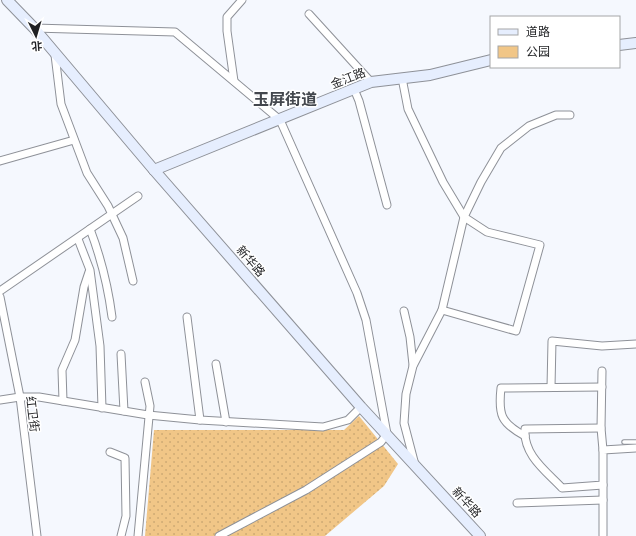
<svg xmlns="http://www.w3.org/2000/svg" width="636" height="536" viewBox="0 0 636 536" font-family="Ubuntu,'Noto Sans SC',sans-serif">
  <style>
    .green { fill: url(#green-dots) }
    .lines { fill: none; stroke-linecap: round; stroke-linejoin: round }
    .lane-casing { stroke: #8e9198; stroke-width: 5.5 }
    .street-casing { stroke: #8e9198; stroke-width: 9 }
    .secondary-casing { stroke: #8e9198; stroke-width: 12 }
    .lane { stroke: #fff; stroke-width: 3.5 }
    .street { stroke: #fff; stroke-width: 7 }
    .secondary { stroke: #e6eefe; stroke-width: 10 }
    .labels { text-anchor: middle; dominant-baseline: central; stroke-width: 3; stroke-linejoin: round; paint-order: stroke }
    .street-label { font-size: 12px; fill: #1f2023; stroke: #fff }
    .district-label { font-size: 16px; font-weight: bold; fill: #43474d; stroke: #fff }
  </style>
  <defs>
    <pattern id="green-dots" width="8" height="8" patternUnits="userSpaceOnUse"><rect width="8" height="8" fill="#f1c687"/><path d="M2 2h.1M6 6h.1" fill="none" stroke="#ceaa74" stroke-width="1.8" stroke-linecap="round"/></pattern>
  </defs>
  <rect width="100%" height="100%" fill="#f5f8fe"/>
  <path class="green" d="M359 416 398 464 384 486 325 536H145L154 430H344Z"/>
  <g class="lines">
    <g class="lane-casing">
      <path id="lane" d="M624 442H636"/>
    </g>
    <g class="street-casing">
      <g id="street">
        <path d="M309 14 371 82"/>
        <path d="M34 28 175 32 280 120 357 293 366 320 387 434 381 442 306 490 219 536"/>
        <path d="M55 55 61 104 87 173 108 206 123 238 133 281"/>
        <path d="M402 78 408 109 443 182 464 217 487 232 540 245 516 331 442 310"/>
        <path d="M234 81 227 31V17L242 0"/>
        <path d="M354 89 359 101 387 205"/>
        <path d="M0 161 74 140"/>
        <path d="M90 229C101 258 108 286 112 317"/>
        <path d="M78 239 90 270 100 346 102 408"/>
        <path d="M0 291 138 196"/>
        <path d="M0 297 20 397 37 536"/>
        <path d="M404 311 410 337 413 365"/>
        <path d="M187 317 200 420"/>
        <path d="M121 354 124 411"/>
        <path d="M216 364 226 422"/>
        <path d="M602 371 601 428 603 450"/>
        <path d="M551 387 552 341 602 346 636 344"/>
        <path d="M0 400 20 397H39L148 415 200 420 323 427 348 420 361 407"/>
        <path d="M63 401 62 370 75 340 84 287 89 272"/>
        <path d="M601 428 525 429C523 455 546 471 562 488L603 485V450L636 448"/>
        <path d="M525 436C501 423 498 415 501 388L602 387"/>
        <path d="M110 452 125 458 126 516 121 536"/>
        <path d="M415 465 404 423 406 394 413 366 442 310 464 217 481 182 501 148 529 126 556 115H570"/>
        <path d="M603 485V535"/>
        <path d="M517 503 603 500"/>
        <path d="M138 536 150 406 145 382"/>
      </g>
    </g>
    <g class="secondary-casing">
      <g id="secondary">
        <path d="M7 0 34 28 154 170 361 407 480 536"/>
        <path d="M619 45 636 43"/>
        <path d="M154 170 371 82 430 75 491 60"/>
      </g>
    </g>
    <use href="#lane" class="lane"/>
    <use href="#street" class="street"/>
    <use href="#secondary" class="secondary"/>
  </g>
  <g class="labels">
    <g class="street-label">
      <text transform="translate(348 78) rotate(-21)">金江路</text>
      <text transform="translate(251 261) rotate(49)">新华路</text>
      <text transform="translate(33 414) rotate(83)">红卫街</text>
      <text transform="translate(467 502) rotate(48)">新华路</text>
    </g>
    <g class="district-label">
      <text x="285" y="99">玉屏街道</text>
    </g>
  </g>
  <rect x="490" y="16" width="130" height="52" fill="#ffffff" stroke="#a5a6a7"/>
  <rect x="498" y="29" width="20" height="6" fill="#e6eefe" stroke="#a5a6a7"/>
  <text x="526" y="36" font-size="12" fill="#1f2023">道路</text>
  <rect x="498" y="46" width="20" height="12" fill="#f1c687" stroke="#a5a6a7"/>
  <text x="526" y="56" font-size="12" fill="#1f2023">公园</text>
  <g transform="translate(36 36) rotate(175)" stroke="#ffffff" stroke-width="3" paint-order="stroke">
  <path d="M0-3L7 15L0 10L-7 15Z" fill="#1f2023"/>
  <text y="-6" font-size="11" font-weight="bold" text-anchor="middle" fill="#1f2023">北</text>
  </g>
</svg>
